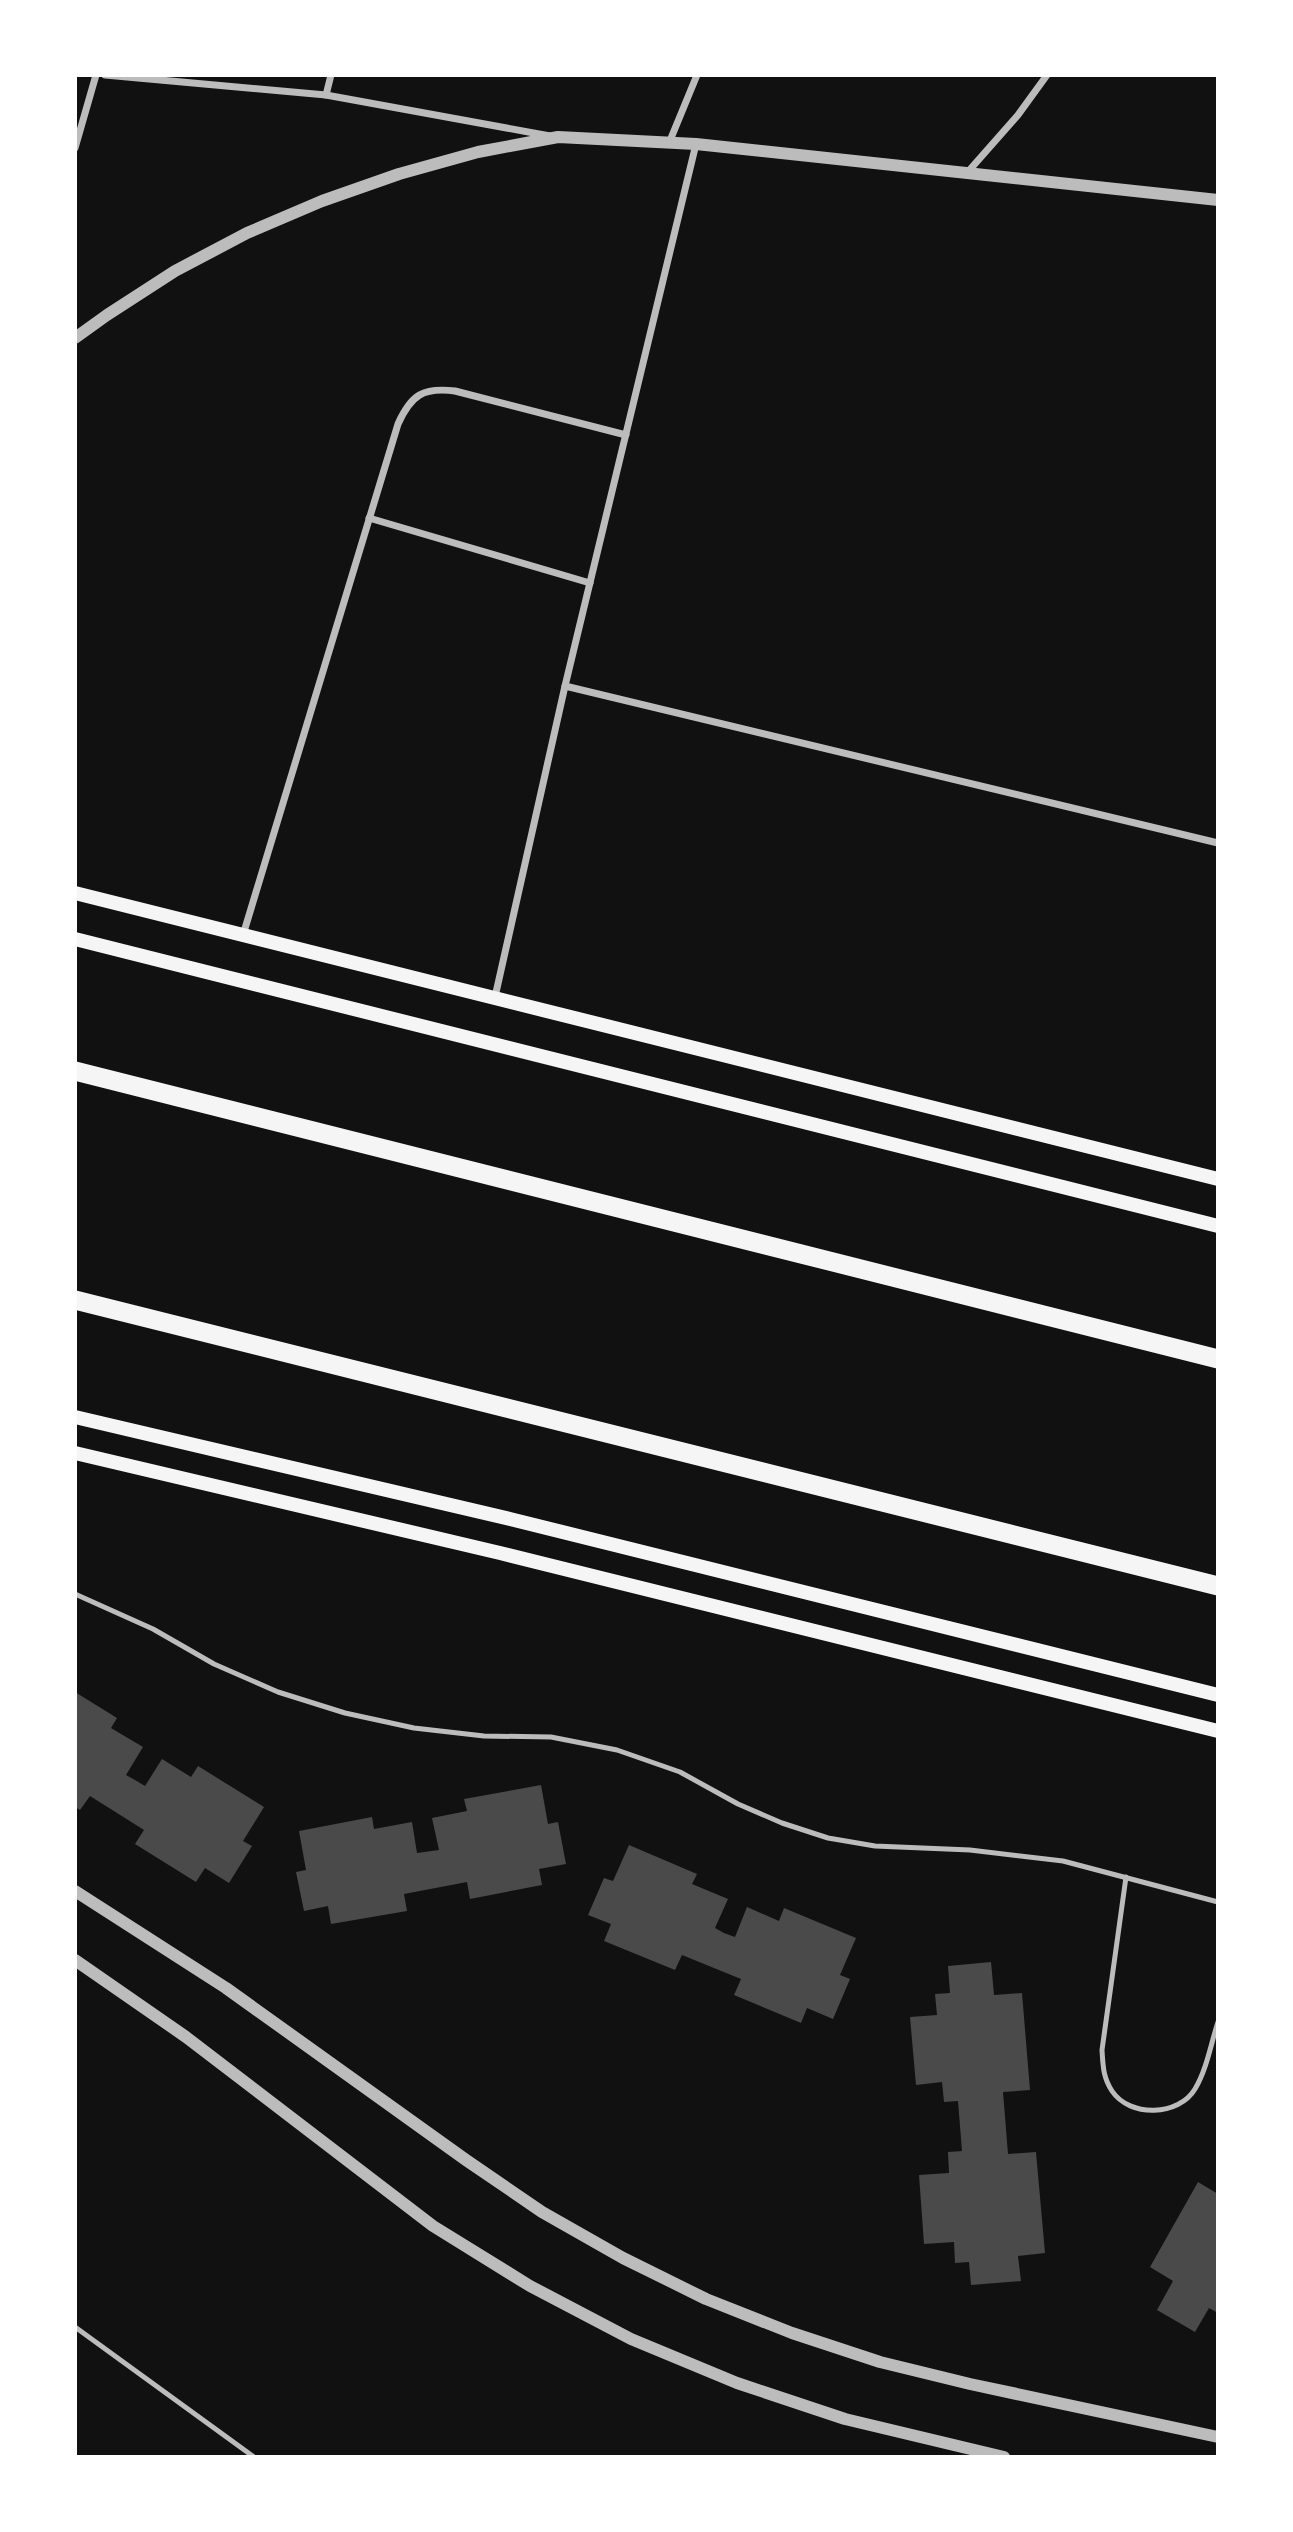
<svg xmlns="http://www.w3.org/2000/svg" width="1293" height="2532" viewBox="0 0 1293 2532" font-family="Arial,sans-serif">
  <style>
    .building { fill: #4a4a4a }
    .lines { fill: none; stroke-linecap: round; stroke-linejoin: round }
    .service { stroke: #bcbcbc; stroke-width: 5 }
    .minor { stroke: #bcbcbc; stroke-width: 7 }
    .tertiary { stroke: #bcbcbc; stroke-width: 12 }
    .secondary { stroke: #f5f5f5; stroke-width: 14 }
    .trunk { stroke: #f5f5f5; stroke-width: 19 }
  </style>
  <rect width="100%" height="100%" fill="#111"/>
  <g class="building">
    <path d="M75 1692 117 1718 111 1728 143 1747 126 1775 135 1780 145 1786 162 1759 191 1777 198 1766 264 1807 243 1841 252 1846 229 1883 205 1868 196 1882 135 1844 144 1830 90 1796 80 1810 75 1807Z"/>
    <path d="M541 1785 548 1824 558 1822 566 1864 539 1869 542 1885 470 1899 467 1882 404 1894 407 1911 331 1924 328 1906 304 1911 296 1872 306 1870 299 1831 372 1817 374 1829 412 1822 417 1853 439 1850 432 1818 467 1811 464 1799Z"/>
    <path d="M629 1845 697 1874 692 1884 728 1899 715 1928 724 1933 735 1937 747 1907 779 1921 784 1908 856 1938 840 1975 850 1979 833 2019 807 2008 801 2023 734 1995 741 1979 682 1955 675 1970 604 1941 611 1924 588 1915 604 1878 613 1881Z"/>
    <path d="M991 1962 994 1995 1022 1993 1030 2090 1003 2092 1008 2154 1036 2152 1045 2253 1018 2256 1021 2281 971 2285 969 2262 955 2263 954 2242 924 2244 919 2175 949 2173 948 2152 962 2151 958 2101 944 2102 942 2082 916 2085 910 2017 937 2015 935 1994 950 1993 948 1966Z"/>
    <path d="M1198 2182 1218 2194V2313L1209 2308 1195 2332 1157 2310 1173 2281 1150 2267Z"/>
  </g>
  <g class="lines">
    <g class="service">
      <path d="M75 1594 153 1629 214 1664 278 1692 345 1713 414 1728 484 1736 551 1737 617 1750 680 1772 738 1804 782 1823 828 1838 875 1846 970 1850 1063 1861 1218 1902"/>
      <path d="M1126 1877 1102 2050C1103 2066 1103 2077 1112 2091 1130 2118 1179 2116 1195 2089 1207 2069 1211 2043 1218 2022"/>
      <path d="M75 2327 254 2457"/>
    </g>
    <g class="minor">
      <path d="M105 75 326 95 550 136"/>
      <path d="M326 95 331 75"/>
      <path d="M669 143 697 75"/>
      <path d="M75 148 96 75"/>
      <path d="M966 174 1018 115 1047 75"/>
      <path d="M369 518 590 583"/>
      <path d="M565 686 1218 843"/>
      <path d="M243 935 398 424C411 395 423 387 455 391L626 435"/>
      <path d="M495 997 565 686 696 144"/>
    </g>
    <g class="tertiary">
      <path d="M75 338 107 315 175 271 247 233 322 201 399 174 478 152 558 137 696 144 1218 200"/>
      <path d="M75 1891 226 1988 466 2160 542 2212 623 2258 706 2299 792 2333 880 2362 970 2384 1218 2437"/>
      <path d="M75 1960 186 2037 433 2226 530 2286 631 2339 737 2383 845 2419 1004 2457"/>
    </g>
    <g class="secondary">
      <path d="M75 893 1218 1179"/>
      <path d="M75 939 1218 1226"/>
      <path d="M75 1417 510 1519 1218 1695"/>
      <path d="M75 1453 500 1553 1218 1731"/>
    </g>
    <g class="trunk">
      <path d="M75 1071 1218 1359"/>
      <path d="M75 1300 1218 1586"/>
    </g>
  </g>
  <rect width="1293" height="2532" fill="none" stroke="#ffffff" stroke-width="154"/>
</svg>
